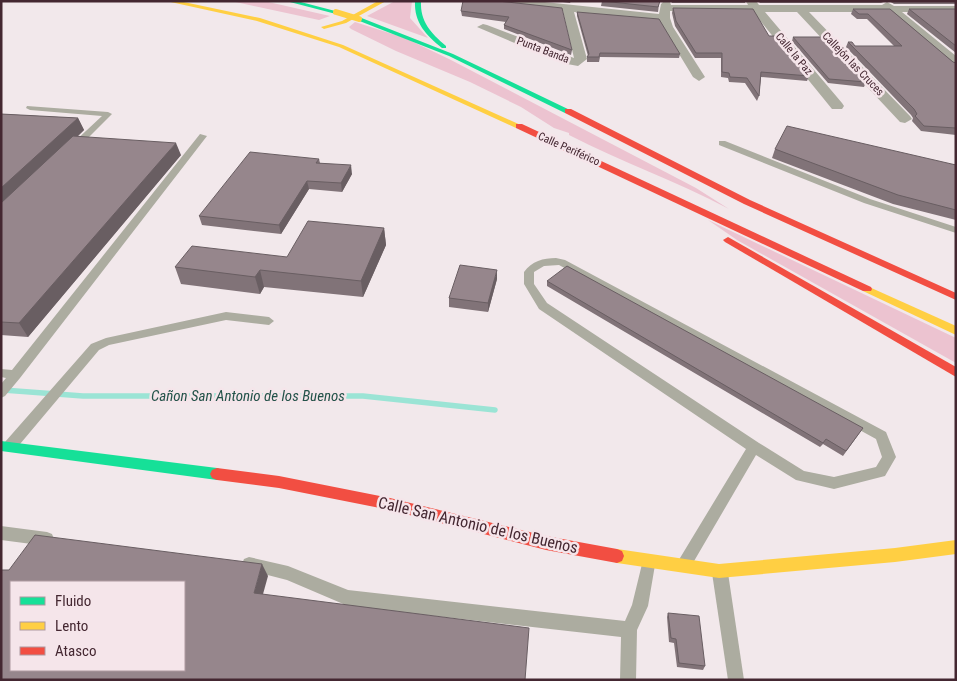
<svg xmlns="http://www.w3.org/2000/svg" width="957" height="681" viewBox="0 0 957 681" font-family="'Roboto Condensed',sans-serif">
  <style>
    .green { fill: #ecc3d0 }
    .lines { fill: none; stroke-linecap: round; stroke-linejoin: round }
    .stream { stroke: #9be4d5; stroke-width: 5.5 }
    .lane { fill: #acaca0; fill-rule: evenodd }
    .street { fill: #acaca0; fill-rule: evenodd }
    .fast { fill: #16e098; fill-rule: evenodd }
    .slow { fill: #ffcf43; fill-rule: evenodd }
    .jam { fill: #f24e42; fill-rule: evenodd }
    .slow-bridge { stroke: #ffcf43; stroke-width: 6 }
    .wall { fill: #817378 }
    .shaded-wall { fill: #695e62 }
    .building { fill: #96868c; stroke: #695e62; fill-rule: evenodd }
    .labels { text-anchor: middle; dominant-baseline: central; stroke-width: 5; stroke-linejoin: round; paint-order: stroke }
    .far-street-label { font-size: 11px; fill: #442731; stroke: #f5e5ea }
    .water-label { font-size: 15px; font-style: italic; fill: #235249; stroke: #f5e5ea }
    .near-street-label { font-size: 16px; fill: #442731; stroke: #f5e5ea }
  </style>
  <rect width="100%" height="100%" fill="#f2e8eb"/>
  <g class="green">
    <path d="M231 1H264L330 16 319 20Z"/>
    <path d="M395 1H412L410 18 428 38 367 16Z"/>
    <path d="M355 22 405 38 449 59 696 188 729 209C677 181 621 162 569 135V133L554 128 521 107 470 82 396 51 351 29 349 27Z"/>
    <path d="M708 220 956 338V363L737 240Z"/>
  </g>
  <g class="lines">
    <path class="stream" d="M3 390 83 396H363L495 410"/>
    <g class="lane">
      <path d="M27 106 108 112 112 114 78 148H75L71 146 72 144 102 116 30 110 26 108Z"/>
      <path d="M200 134 207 136 20 378 5 396 1 398V384L6 378 1 377V369L12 370Z"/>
      <path d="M719 141H725L870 199 956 227V233L864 203 719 145Z"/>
      <path d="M556 258 565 260 886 432 896 457 885 476 834 489 796 480 756 455 690 568 685 570 680 568 678 563 680 558 746 449 539 309 524 284V272C532 261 543 258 556 258ZM559 265 876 439 882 457 876 467 834 477 804 471 759 443 547 303 534 284V272L544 266Z"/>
      <path d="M226 312 269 317 274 321 269 325 226 320 109 345 99 350 15 450 10 451 5 450 4 446 5 442 91 344 106 338Z"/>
      <path d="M1 526 47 532 52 534 54 539 52 544 47 546 1 540Z"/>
      <path d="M249 557 288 566 348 590 625 621 632 605 643 560 648 558 653 560 655 565 648 606 637 630 636 680H620L621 637 348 606 287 580 244 569 242 564 244 559Z"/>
      <path d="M720 566 725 568 728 573 744 680H728L712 573 715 568Z"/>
    </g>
    <path class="street" d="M497 1H535L659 14 661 4 664 1 670 2 671 5H748L746 1H756L759 5H882L887 2 894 6H956V12H902L956 56V67L952 66 889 12H809L910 116 912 119 905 123 900 122 797 12H765L842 103 844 106 842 109H832L753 12 670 11V18L673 27 705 77 699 81 693 77 659 21 574 12 587 59 578 66 562 63 477 27 483 24 487 25 574 58 563 11 502 4Z"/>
    <g class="fast">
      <path d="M286 1H297L339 12 336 14Z"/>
      <path d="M415 1H421C420 22 431 33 446 46V48H442C426 35 414 23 415 1Z"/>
      <path d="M359 17 453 54 572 111 565 113 449 56 357 20V18Z"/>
      <path d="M1 441 217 468 222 470 224 474 222 478 217 480 1 451Z"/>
    </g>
    <g class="slow">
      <path d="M166 1H179L260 18 343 45 523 126 516 128 339 47 257 21Z"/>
      <path d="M378 1H386L346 23 324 29 321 27 342 21Z"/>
      <path d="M867 286 956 326V335L863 291 862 289 863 287Z"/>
      <path d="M956 540V554L895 562 719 578 617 563 612 561 610 556 612 551 617 549 719 564 895 548Z"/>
    </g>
    <g class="jam">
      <path d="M565 109H571L750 200 956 293V300L744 204 565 113Z"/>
      <path d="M516 124H522L871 287 872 289 871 291H863L516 128Z"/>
      <path d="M728 237 956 367V377L725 242 723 240Z"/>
      <path d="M217 468 279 476 390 498 546 536 617 549 622 551 624 556 622 561 617 563 546 550 390 510 279 488 217 480 212 478 210 474 212 470Z"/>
    </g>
    <path class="slow-bridge" d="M336 12 359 19"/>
  </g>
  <g class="wall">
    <path d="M498 1 572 50 571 55 504 29V25L506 22 462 16 461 11Z"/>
    <path d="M555 1H571L570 3Z"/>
    <path d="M602 1 659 4 658 12 601 6Z"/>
    <path d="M671 1H745V3H672Z"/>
    <path d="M758 1H886L881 3H760Z"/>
    <path d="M889 1H956V4H894Z"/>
    <path d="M673 8 769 36 809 76 807 81 761 77 759 96 757 101 745 83 729 82 728 78 721 77V58H695L675 26 672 13Z"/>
    <path d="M853 9H890L953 62 956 63V135L921 131 912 121 913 118 911 115 846 47 848 42 855 46H894L867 19H857L851 14Z"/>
    <path d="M909 9H956V53L907 14Z"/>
    <path d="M577 12 680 54 679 58 600 57 599 62H587V57L588 56 577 16Z"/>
    <path d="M793 37 866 82 864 87 828 83 792 41Z"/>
    <path d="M1 114 78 118 84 130 78 136 181 155 28 337 1 335Z"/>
    <path d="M775 149 956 165V220L893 204 772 158Z"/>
    <path d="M319 159 320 163 352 174 342 192 309 189 281 234 202 225 199 216Z"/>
    <path d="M384 228 386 245 363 297 264 287 260 294 181 284 175 267 287 257Z"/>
    <path d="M497 279 488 312 449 307V298Z"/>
    <path d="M547 281 863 428 843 456 823 444 820 447 547 286Z"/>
    <path d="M668 613 705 666 703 670 677 667 674 643 669 642 667 617Z"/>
  </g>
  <g class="shaded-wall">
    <path d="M78 118 84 130 1 208V188Z"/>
    <path d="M176 143 181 155 28 337 19 323Z"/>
    <path d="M351 165 352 174 342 192 341 183Z"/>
    <path d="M307 181 309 189 281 234 279 225Z"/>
    <path d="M384 228 386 245 363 297 361 281Z"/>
    <path d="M260 270 264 287 260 294 255 277Z"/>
    <path d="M497 270V279L488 312V303Z"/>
    <path d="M262 564 268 576 260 605 254 593Z"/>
  </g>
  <g class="building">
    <path d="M463 1H498L562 8 572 50 504 25 509 17 461 11Z"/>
    <path d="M602 1H660L658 7Z"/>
    <path d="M673 8 753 9 769 36H776L809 76 761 72 759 96 747 78 730 77 729 73 722 72V53H696L676 21Z"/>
    <path d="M853 9H890L953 62 956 63V128L924 126 915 116 917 114 914 109 848 42H852L855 46H902L868 14H859Z"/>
    <path d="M909 9H956V46Z"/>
    <path d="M577 12 659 19 680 54 600 53 599 57H587L589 54Z"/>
    <path d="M793 37H822L866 82 829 79Z"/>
    <path d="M1 114 78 118 1 188Z"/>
    <path d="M787 126 956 165V210L898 195 775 149Z"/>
    <path d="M73 136 176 143 19 323 1 322V203Z"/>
    <path d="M250 152 319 159 316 163 351 165 341 183 307 181 279 225 199 216Z"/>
    <path d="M308 221 384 228 361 281 260 270 255 277 175 267 192 246 287 257Z"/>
    <path d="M460 265 497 270 488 303 449 298Z"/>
    <path d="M567 266 863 428 846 451 826 439 823 443 547 281Z"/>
    <path d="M35 535 262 564 254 593 529 628 525 680H1V570H9ZM11 582H184V670H11Z"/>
    <path d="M668 613 699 616 705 666 679 663 676 639 671 638Z"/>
  </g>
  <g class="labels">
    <g class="far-street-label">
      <text transform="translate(543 50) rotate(21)">Punta Banda</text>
      <text transform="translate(794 54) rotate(50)">Calle la Paz</text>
      <text transform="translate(853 64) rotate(46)">Callejón las Cruces</text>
      <text transform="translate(569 149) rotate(24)">Calle Periférico</text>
    </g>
    <g class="water-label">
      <text x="248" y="396">Cañon San Antonio de los Buenos</text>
    </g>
    <g class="near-street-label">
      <text transform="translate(478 525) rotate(13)">Calle San Antonio de los Buenos</text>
    </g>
  </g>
  <rect width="957" height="681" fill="none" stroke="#442731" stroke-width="5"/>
  <rect x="10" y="581" width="175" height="90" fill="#f5e5ea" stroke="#ae99a0"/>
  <rect x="20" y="597" width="25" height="8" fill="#16e098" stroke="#ae99a0"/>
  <text x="55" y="606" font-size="15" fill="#442731">Fluido</text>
  <rect x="20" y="622" width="25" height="8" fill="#ffcf43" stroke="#ae99a0"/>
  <text x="55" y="631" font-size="15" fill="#442731">Lento</text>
  <rect x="20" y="647" width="25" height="8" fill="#f24e42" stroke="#ae99a0"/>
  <text x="55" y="656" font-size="15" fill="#442731">Atasco</text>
</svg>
